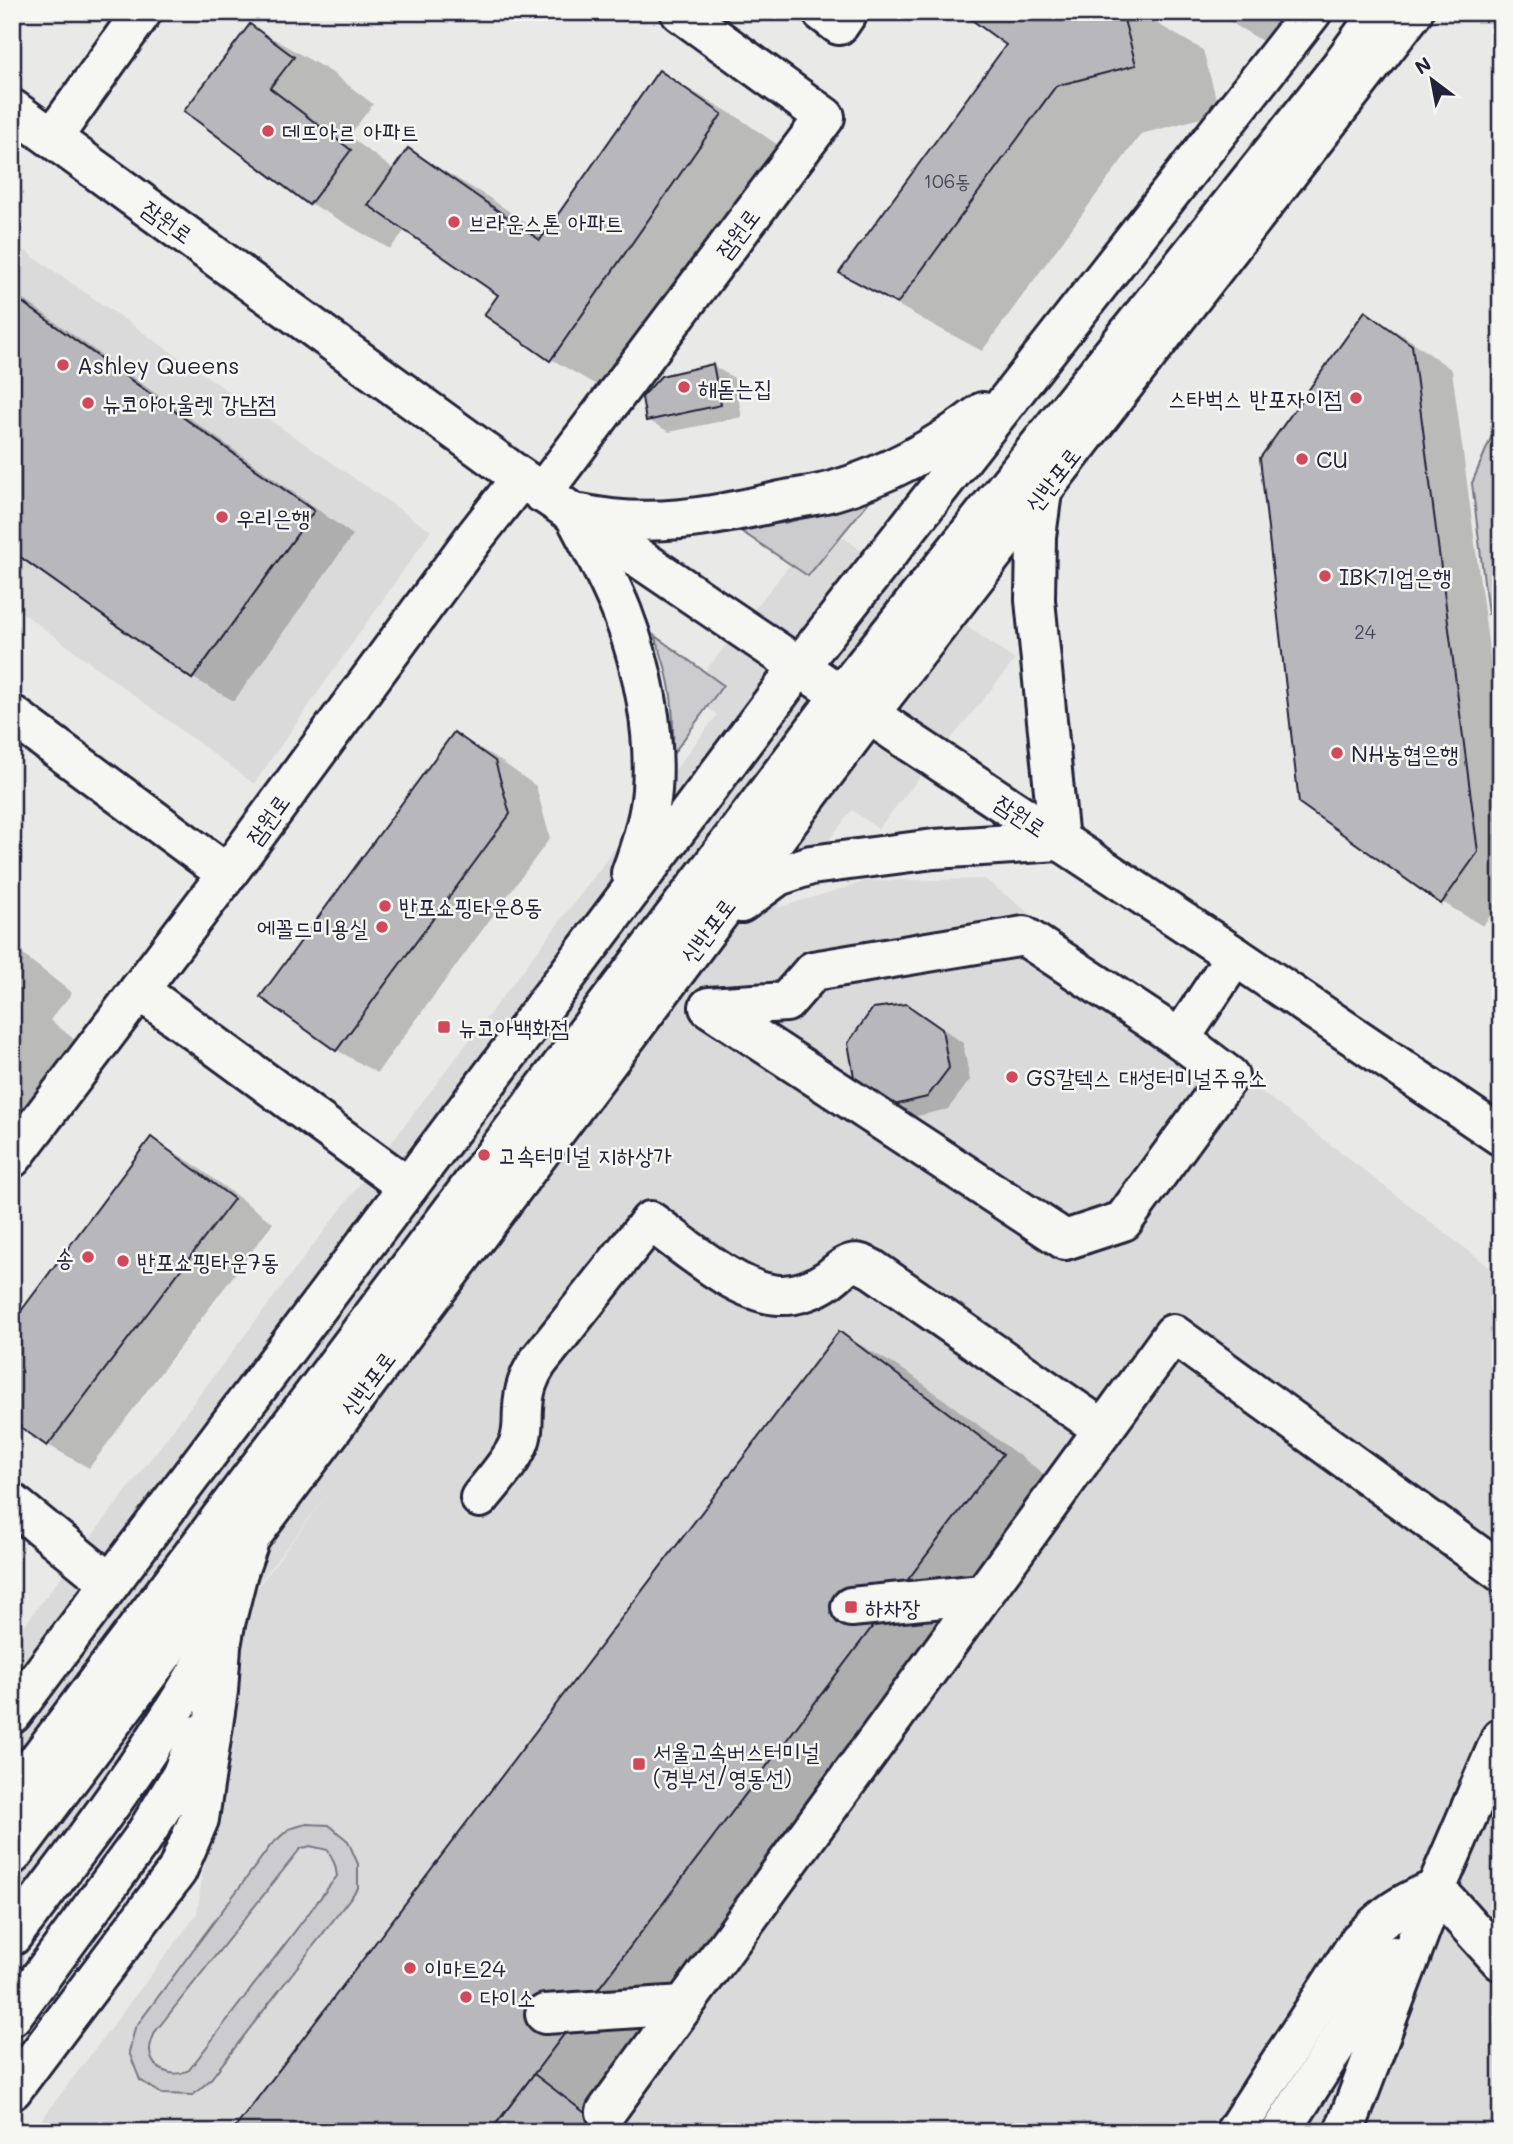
<svg xmlns="http://www.w3.org/2000/svg" width="1513" height="2144" viewBox="0 0 1513 2144" font-family="Mali,'Poor Story',sans-serif">
  <style>
    .built { fill: #dadada }
    .green { fill: #ccccce; stroke: #777784; stroke-width: 2; fill-rule: evenodd }
    .shadow { fill: #0003 }
    .building { fill: #b8b8bc; stroke: #22223b; stroke-width: 2 }
    .lines { fill: none; stroke-linecap: round; stroke-linejoin: round }
    .minor-casing { stroke: #22223b; stroke-width: 44 }
    .major-casing { stroke: #22223b; stroke-width: 44 }
    .minor { stroke: #f6f6f2; stroke-width: 38 }
    .major { stroke: #f6f6f2; stroke-width: 38 }
    .poi-dot { fill: #d1495b; stroke: #f6f6f2; stroke-width: 2.5 }
    .labels { text-anchor: middle; dominant-baseline: central; stroke-width: 5; stroke-linejoin: round; paint-order: stroke }
    .number-label { font-size: 19px; fill: #48485b }
    .poi-label { font-size: 23px; fill: #22223b; stroke: #f6f6f2; text-anchor: start }
    .street-label { font-size: 23px; fill: #22223b; stroke: #f6f6f2 }
  </style>
  <rect width="100%" height="100%" fill="#e9e9e7"/>
  <filter id="ink" filterUnits="userSpaceOnUse"><feTurbulence type="fractalNoise" baseFrequency=".0143" numOctaves="2"/><feDisplacementMap in="SourceGraphic" scale="14" xChannelSelector="R" yChannelSelector="G"/><feConvolveMatrix kernelMatrix="1 2 1 2 8 2 1 2 1" color-interpolation-filters="sRGB"/></filter>
  <g filter="url(#ink)">
    <g class="built">
      <path d="M12 242 431 531 254 784 12 605Z"/>
      <path d="M823 523 1015 660 878 829 852 810 777 908 867 881 985 879 1501 1276V2132H32L197 1914 239 1612 333 1487 12 1904V1641L717 715 688 693Z"/>
    </g>
    <g class="green">
      <path d="M1501 414V611L1488 614 1472 483Z"/>
      <path d="M871 499 808 576 735 527 784 523 822 514Z"/>
      <path d="M655 636 723 685 673 754C674 707 672 681 655 636Z"/>
      <path d="M306 1824 329 1825 348 1841 358 1864V1888L210 2080 193 2095 162 2094 140 2080 129 2052 135 2028 271 1845 289 1829ZM310 1846 328 1850 335 1865 337 1876 189 2070C173 2079 150 2070 150 2049 150 2044 153 2037 155 2032L300 1849Z"/>
    </g>
    <g class="shadow">
      <path d="M964 12H1137L1203 50 1220 113 1141 134 982 351 926 321 841 273 1009 45Z"/>
      <path d="M1213 12H1290L1269 45Z"/>
      <path d="M251 26 331 72 373 104 349 136 394 170 408 150 488 197 545 236 659 72 739 118 801 161 631 405 551 359 501 295 406 229 390 249 310 203 186 111Z"/>
      <path d="M12 291 353 535 234 701 193 678 12 549Z"/>
      <path d="M1365 313 1406 337 1452 370 1501 740V900L1483 926 1442 902Z"/>
      <path d="M713 366 734 378 742 417 669 432 648 420Z"/>
      <path d="M455 734 495 757 536 786 550 838 377 1073 337 1050Z"/>
      <path d="M12 946 72 993 50 1020 89 1051 12 1149Z"/>
      <path d="M906 1006 928 1018 963 1043 970 1080 948 1109 913 1117 891 1104Z"/>
      <path d="M152 1139 192 1163 273 1223 89 1468 48 1445 12 1418Z"/>
      <path d="M840 1333 910 1374 1073 1496 598 2123 610 2132H234Z"/>
    </g>
    <g class="building">
      <path d="M961 12H1122L1136 65 1056 86 897 304 839 273 1006 45Z"/>
      <path d="M250 24 294 57 270 88 351 150 309 205 184 111Z"/>
      <path d="M659 70 722 114 550 361 484 315 498 295 368 205 408 148 540 240Z"/>
      <path d="M12 295 314 511 192 679 12 551Z"/>
      <path d="M12 295 314 511 192 679 12 551Z"/>
      <path d="M1365 311 1412 345 1478 852 1441 904 1299 803 1260 458Z"/>
      <path d="M713 364 721 405 646 421 642 397 661 376Z"/>
      <path d="M454 732 495 761 510 814 336 1051 260 997Z"/>
      <path d="M906 1004 942 1029 949 1068 927 1097 890 1106 854 1077 848 1043 873 1008Z"/>
      <path d="M151 1137 234 1199 47 1446 12 1421V1323Z"/>
      <path d="M839 1331 1003 1454 490 2132H232Z"/>
      <path d="M534 2074 610 2132H490Z"/>
    </g>
    <g class="lines">
      <g class="minor-casing">
        <g id="minor">
          <path d="M822 12 839 25 848 12"/>
          <path d="M1328 92 1338 70 1380 12"/>
          <path d="M53 137 142 12"/>
          <path d="M542 493 825 117 680 12"/>
          <path d="M12 715 227 874"/>
          <path d="M1024 936 1180 1039 1229 1076 1123 1221 1065 1240 709 1007 786 1002 813 971Z"/>
          <path d="M139 990 408 1187"/>
          <path d="M1180 1039 1235 956"/>
          <path d="M12 1158 227 874 474 538 521 478"/>
          <path d="M480 1498C491 1484 511 1462 518 1445 524 1433 522 1420 523 1408 524 1390 528 1377 538 1362L650 1221C684 1245 737 1293 779 1295 796 1296 815 1289 829 1279 836 1274 843 1266 851 1264 859 1262 864 1265 872 1269L1103 1429"/>
          <path d="M12 1503 110 1583"/>
          <path d="M851 1607 983 1594"/>
          <path d="M12 1795 841 695 1338 70"/>
          <path d="M1436 1889 1501 1961"/>
          <path d="M12 1936C86 1840 158 1744 217 1638"/>
          <path d="M545 2014 684 2005"/>
          <path d="M12 2016 143 1838 181 1776 198 1735"/>
          <path d="M12 2090 177 1871 199 1819 218 1691 221 1646 225 1624 238 1572 248 1544"/>
          <path d="M606 2112 1173 1334 1501 1572"/>
          <path d="M1235 2132 1359 1941C1387 1913 1399 1905 1436 1889"/>
          <path d="M1281 2132 1393 1956"/>
          <path d="M1344 2132 1436 1889 1501 1738"/>
        </g>
      </g>
      <g class="major-casing">
        <g id="major">
          <path d="M12 109 521 478 897 733 1235 956 1501 1136"/>
          <path d="M1042 492 1036 536 1035 600 1059 841"/>
          <path d="M581 514C648 529 714 517 781 501 798 497 816 496 833 491 888 475 938 447 983 412"/>
          <path d="M575 516C592 548 609 579 622 612 643 666 656 732 652 790 650 818 641 846 631 873"/>
          <path d="M741 903 778 876 811 865 934 849 1059 841"/>
          <path d="M12 1714 799 667 1312 12"/>
          <path d="M12 1855 869 714 1413 12"/>
        </g>
      </g>
      <use href="#minor" class="minor"/>
      <use href="#major" class="major"/>
    </g>
  </g>
  <g class="poi-dot">
    <circle cx="268" cy="131" r="7"/>
    <circle cx="454" cy="222" r="7"/>
    <circle cx="63" cy="365" r="7"/>
    <circle cx="684" cy="387" r="7"/>
    <circle cx="1356" cy="398" r="7"/>
    <circle cx="88" cy="403" r="7"/>
    <circle cx="1302" cy="459" r="7"/>
    <circle cx="222" cy="517" r="7"/>
    <circle cx="1325" cy="576" r="7"/>
    <circle cx="1337" cy="753" r="7"/>
    <circle cx="385" cy="906" r="7"/>
    <circle cx="382" cy="927" r="7"/>
    <rect x="437" y="1020" width="14" height="14" rx="3.5"/>
    <circle cx="1012" cy="1077" r="7"/>
    <circle cx="484" cy="1155" r="7"/>
    <circle cx="88" cy="1257" r="7"/>
    <circle cx="123" cy="1261" r="7"/>
    <rect x="844" y="1600" width="14" height="14" rx="3.5"/>
    <rect x="632" y="1757" width="14" height="14" rx="3.5"/>
    <circle cx="410" cy="1968" r="7"/>
    <circle cx="466" cy="1997" r="7"/>
  </g>
  <g class="labels">
    <g class="number-label">
      <text x="947" y="180">106동</text>
      <text x="1365" y="631">24</text>
    </g>
    <g class="poi-label">
      <text x="282" y="131">데뜨아르 아파트</text>
      <text x="468" y="222">브라운스톤 아파트</text>
      <text x="77" y="365">Ashley Queens</text>
      <text x="698" y="387">해돋는집</text>
      <text x="1342" y="398" text-anchor="end">스타벅스 반포자이점</text>
      <text x="102" y="403">뉴코아아울렛 강남점</text>
      <text x="1316" y="459">CU</text>
      <text x="236" y="517">우리은행</text>
      <text x="1339" y="576">IBK기업은행</text>
      <text x="1351" y="753">NH농협은행</text>
      <text x="399" y="906">반포쇼핑타운8동</text>
      <text x="368" y="927" text-anchor="end">에꼴드미용실</text>
      <text x="458" y="1027">뉴코아백화점</text>
      <text x="1026" y="1077">GS칼텍스 대성터미널주유소</text>
      <text x="498" y="1155">고속터미널 지하상가</text>
      <text x="74" y="1257" text-anchor="end">송</text>
      <text x="137" y="1261">반포쇼핑타운7동</text>
      <text x="865" y="1607">하차장</text>
      <text x="653" y="1751">서울고속버스터미널<tspan x="653" dy="26">(경부선/영동선)</tspan></text>
      <text x="424" y="1968">이마트24</text>
      <text x="480" y="1997">다이소</text>
    </g>
    <g class="street-label">
      <text transform="translate(168 221) rotate(36)">잠원로</text>
      <text transform="translate(737 233) rotate(-53)">잠원로</text>
      <text transform="translate(1052 479) rotate(-52)">신반포로</text>
      <text transform="translate(1021 815) rotate(34)">잠원로</text>
      <text transform="translate(267 819) rotate(-54)">잠원로</text>
      <text transform="translate(707 930) rotate(-53)">신반포로</text>
      <text transform="translate(367 1383) rotate(-53)">신반포로</text>
    </g>
  </g>
  <rect width="1513" height="2144" fill="none" stroke="#f6f6f2" stroke-width="42"/>
  <rect x="21" y="21" width="1471" height="2102" fill="none" stroke="#22223b" stroke-width="2.5" filter="url(#ink)"/>
  <g transform="translate(1432 80) rotate(328)" stroke="#f6f6f2" stroke-width="5" paint-order="stroke">
  <path d="M0-5L12 26L0 18L-12 26Z" fill="#22223b"/>
  <text y="-10" font-size="19" font-weight="bold" text-anchor="middle" fill="#22223b">N</text>
  </g>
</svg>
